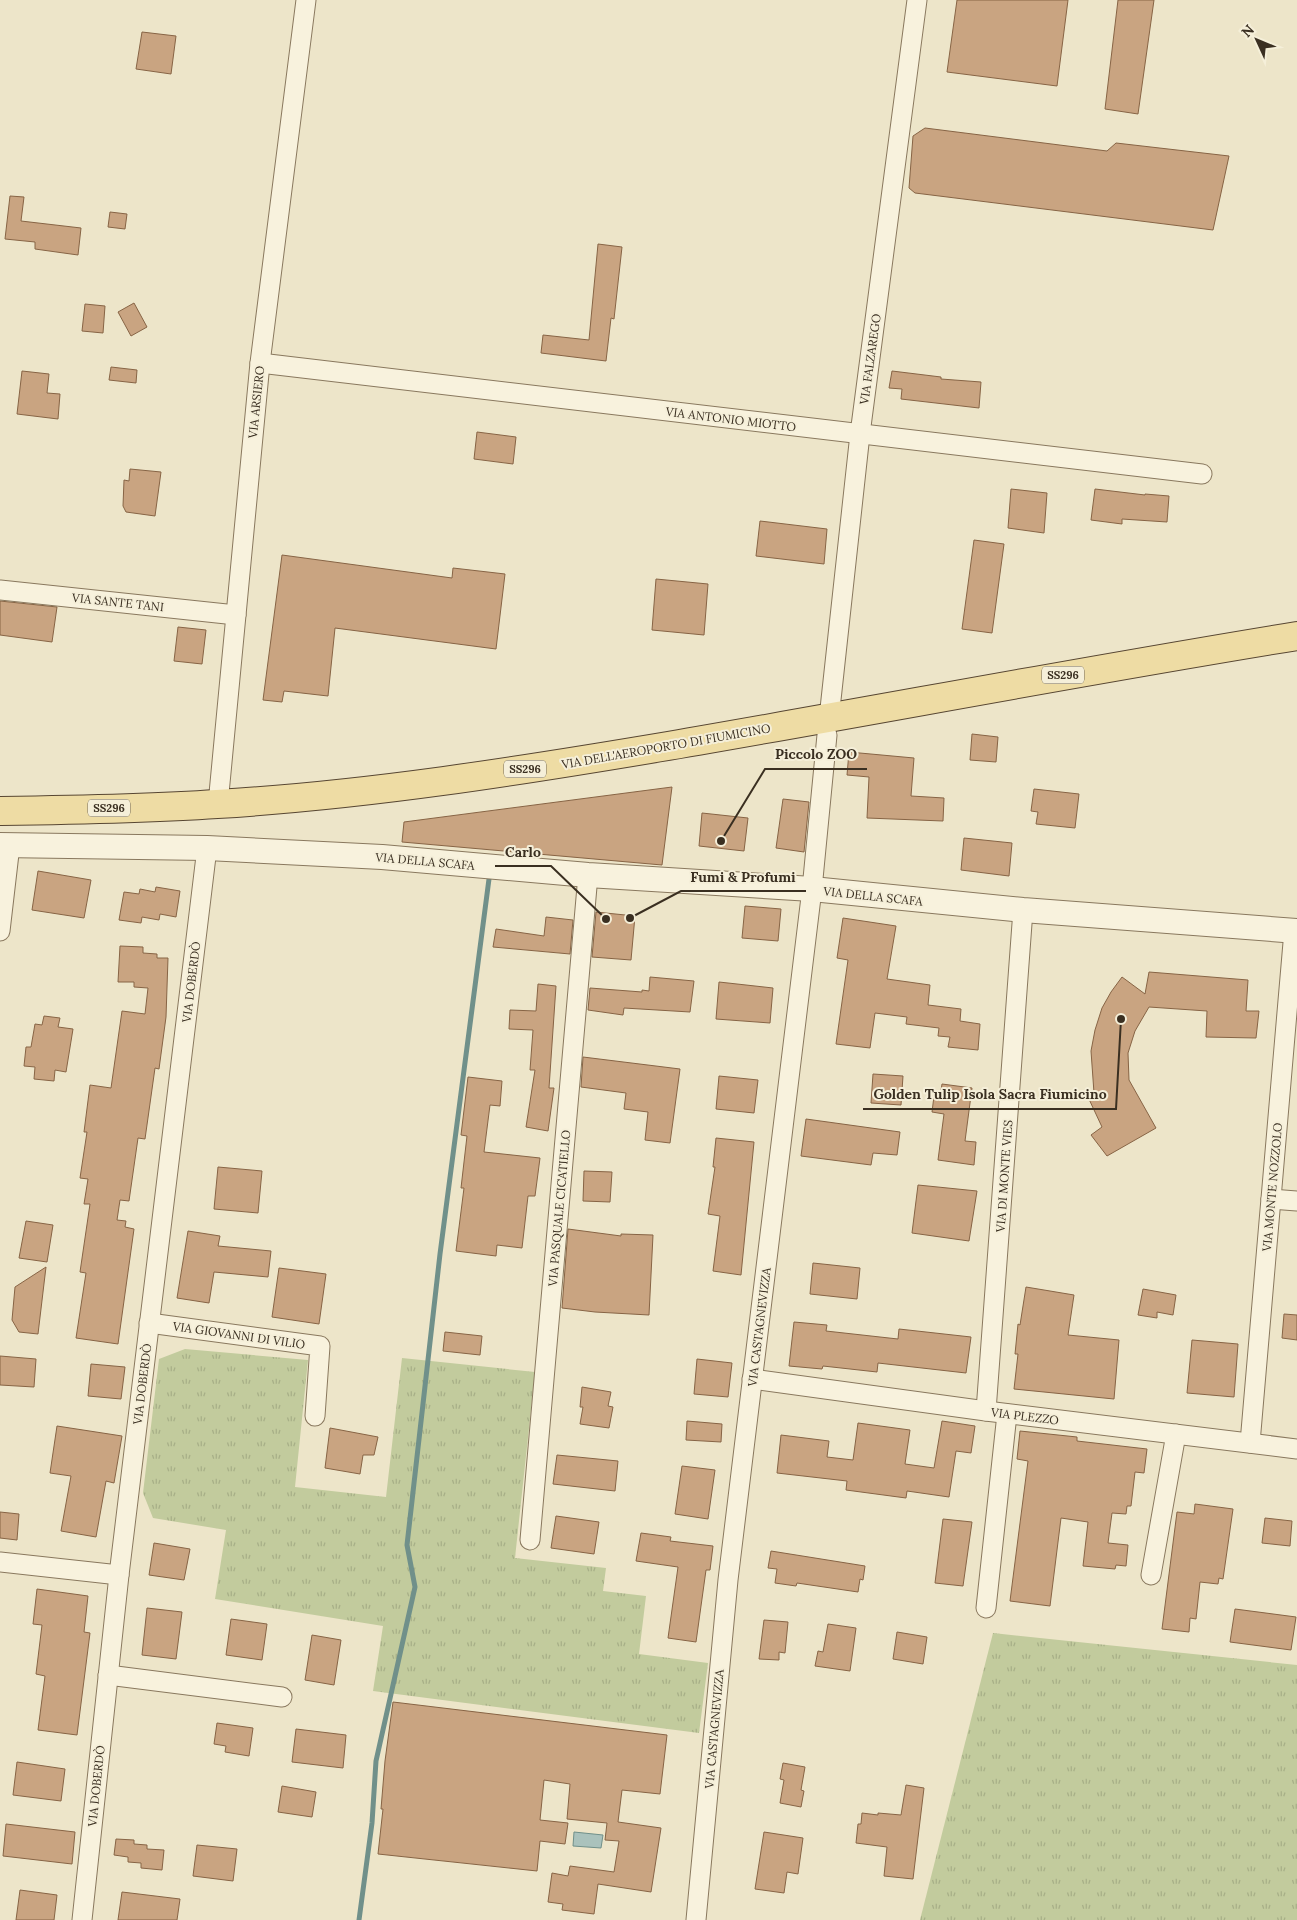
<svg xmlns="http://www.w3.org/2000/svg" width="1297" height="1920" viewBox="0 0 1297 1920" font-family="Lora,serif">
  <style>
    .grass { fill: url(#grass-tufts) }
    .water { fill: #aac2bc; stroke: #70908a }
    .lines { fill: none; stroke-linecap: round; stroke-linejoin: round }
    .stream { stroke: #70908a; stroke-width: 5 }
    .building { fill: #c9a481; stroke: #876445 }
    .minor-casing { stroke: #89785e; stroke-width: 21 }
    .tertiary-casing { stroke: #89785e; stroke-width: 26 }
    .primary-casing { stroke: #574632; stroke-width: 30 }
    .minor { stroke: #f8f2dd; stroke-width: 19 }
    .tertiary { stroke: #f8f2dd; stroke-width: 24 }
    .primary { stroke: #eedca4; stroke-width: 28 }
    .labels { text-anchor: middle; dominant-baseline: central; stroke-width: 4; stroke-linejoin: round; paint-order: stroke }
    .shield { fill: #f5efd9; stroke: #726958; stroke-width: 1 }
    .shield-label { font-size: 11px; font-weight: bold; fill: #3a2f21 }
    .street-label { font-size: 12px; fill: #3a2f21; stroke: #f5efd9 }
    .leader { fill: none; stroke: #3a2f21; stroke-width: 2 }
    .callout-dot { fill: #3a2f21; stroke: #f5efd9; stroke-width: 2 }
    .callout-label { font-size: 14px; text-anchor: middle; font-weight: bold; fill: #3a2f21; stroke: #f5efd9; stroke-width: 4; stroke-linejoin: round; paint-order: stroke }
  </style>
  <defs>
    <pattern id="grass-tufts" width="24" height="20" patternUnits="userSpaceOnUse" patternTransform="scale(1.25)"><rect width="24" height="20" fill="#c2cb9d"/><path d="M3 7l-1-3M5 7V3M7 7l1-3M15 17l-1-3M17 17v-4M19 17l1-3" fill="none" stroke="#a7af87"/></pattern>
  </defs>
  <rect width="100%" height="100%" fill="#ede5c9"/>
  <g class="grass">
    <path d="M185 1349 308 1360 295 1487 386 1497 402 1358 535 1372 515 1558 606 1568 603 1591 646 1596 639 1654 708 1663 699 1733 373 1691 383 1626 215 1599 226 1530 153 1518 143 1493 159 1359Z"/>
    <path d="M993 1633 1297 1665V1920H920Z"/>
  </g>
  <path class="water" d="M574 1832 603 1835 601 1848 573 1846Z"/>
  <g class="lines">
    <path class="stream" d="M359 1920 372 1823 376 1761 415 1587 407 1545 440 1254 489 879"/>
  </g>
  <g class="building">
    <path d="M957 0H1068L1057 86 947 72Z"/>
    <path d="M1118 0H1154L1138 114 1105 109Z"/>
    <path d="M142 32 176 36 171 74 136 69Z"/>
    <path d="M925 128 1107 151 1116 143 1229 156 1213 230 915 193 909 188 913 136Z"/>
    <path d="M10 196 24 197 21 221 81 228 78 255 35 249V242L5 239Z"/>
    <path d="M110 212 127 214 125 229 108 227Z"/>
    <path d="M598 244 622 247 614 319 611 318 606 361 541 353 543 335 589 340Z"/>
    <path d="M134 303 147 327 131 336 118 312Z"/>
    <path d="M85 304 105 306 103 333 82 331Z"/>
    <path d="M111 367 137 370 136 383 109 380Z"/>
    <path d="M22 371 49 374 47 393 60 394 58 419 17 414Z"/>
    <path d="M892 371 941 377V379L981 382 979 408 901 399 902 389 889 388Z"/>
    <path d="M477 432 516 437 513 464 474 459Z"/>
    <path d="M130 469 161 472 155 516 126 512 123 506 124 480 129 481Z"/>
    <path d="M1011 489 1047 493 1044 533 1008 528Z"/>
    <path d="M1095 489 1145 495V494L1169 496 1167 522 1122 519V524L1091 520Z"/>
    <path d="M760 521 827 529 824 564 756 556Z"/>
    <path d="M974 540 1004 544 992 633 962 629Z"/>
    <path d="M282 555 452 578 453 568 505 574 496 649 335 628 328 696 284 691 282 702 263 700Z"/>
    <path d="M656 579 708 584 704 635 652 630Z"/>
    <path d="M0 601 57 607 52 642 0 635Z"/>
    <path d="M178 627 206 630 202 664 174 661Z"/>
    <path d="M972 734 998 737 996 762 970 760Z"/>
    <path d="M849 752 914 758 911 796 944 798 943 821 867 818 869 777 847 775Z"/>
    <path d="M672 787 662 865 402 842 404 822Z"/>
    <path d="M1034 789 1079 794 1075 828 1036 824 1038 812 1031 811Z"/>
    <path d="M783 799 809 802 804 852 776 848Z"/>
    <path d="M702 813 748 818 744 851 699 846Z"/>
    <path d="M964 838 1012 843 1009 876 961 870Z"/>
    <path d="M38 871 91 880 84 918 32 910Z"/>
    <path d="M156 887 180 891 176 917 160 914 159 920 142 917 141 923 119 920 124 892 139 894 140 889 155 892Z"/>
    <path d="M745 906 781 909 778 941 742 938Z"/>
    <path d="M596 912 635 916 631 960 592 957Z"/>
    <path d="M546 917 573 920 570 954 493 947 496 929 544 936Z"/>
    <path d="M843 918 896 926 887 979 930 985 928 1005 961 1009 960 1021 980 1024 978 1050 948 1047 950 1037 938 1036 939 1028 906 1024 907 1017 875 1013 870 1048 836 1044 848 960 837 958Z"/>
    <path d="M120 946 143 947V953L157 954V958H168L166 1017 159 1069 155 1068 145 1139 138 1138 129 1201 120 1200 117 1220 126 1221 125 1227 134 1229 118 1344 76 1338 86 1273 80 1272 90 1204H84L88 1179 80 1178 87 1132H84L90 1085 111 1088 122 1011 145 1014 148 988 134 987V982H118Z"/>
    <path d="M1149 972 1248 980 1246 1011H1259L1256 1038 1206 1037 1207 1011 1149 1007 1135 1031 1128 1053 1129 1080 1156 1128 1107 1156 1091 1135 1102 1127 1088 1097 1094 1093 1091 1051 1095 1030 1102 1008 1111 992 1122 977 1145 994Z"/>
    <path d="M650 977 694 981 690 1012 624 1008 623 1015 588 1010 590 988 642 992V990L649 991Z"/>
    <path d="M719 982 773 988 770 1023 716 1019Z"/>
    <path d="M538 984 556 986 549 1088H554L548 1131 526 1127 535 1070H530L533 1030 509 1029 510 1010 536 1011Z"/>
    <path d="M44 1016 60 1018 58 1027 73 1029 66 1072 55 1070 54 1081 34 1079 35 1067 24 1066 26 1047H31L35 1024 42 1025Z"/>
    <path d="M583 1057 680 1069 670 1143 645 1140 648 1112 624 1109 626 1093 581 1087Z"/>
    <path d="M873 1074 903 1076 901 1105 871 1103Z"/>
    <path d="M719 1076 758 1080 754 1113 716 1109Z"/>
    <path d="M468 1077 502 1081 500 1106 490 1105 484 1152 540 1158 535 1196H528L522 1248 497 1245 496 1256 456 1251 464 1188H461L467 1136 461 1135Z"/>
    <path d="M942 1084 972 1088 965 1141 976 1142 974 1165 938 1160 944 1114 932 1112 934 1096 940 1097Z"/>
    <path d="M806 1119 900 1132 897 1155 873 1153 871 1165 801 1156Z"/>
    <path d="M716 1138 754 1142 741 1275 713 1271 720 1216 708 1214 715 1167H713Z"/>
    <path d="M218 1167 262 1171 258 1213 214 1209Z"/>
    <path d="M584 1171 612 1172 610 1202 583 1201Z"/>
    <path d="M918 1185 977 1191 969 1241 912 1233Z"/>
    <path d="M26 1221 53 1225 47 1262 19 1258Z"/>
    <path d="M568 1229 621 1236V1234L653 1235 649 1315 595 1312 562 1308Z"/>
    <path d="M188 1231 220 1236 218 1246 271 1251 268 1277 214 1272 209 1303 177 1298Z"/>
    <path d="M813 1263 860 1268 857 1299 810 1294Z"/>
    <path d="M46 1267 38 1334 19 1332 12 1320 15 1287Z"/>
    <path d="M279 1268 326 1274 319 1324 272 1317Z"/>
    <path d="M1026 1287 1074 1295 1068 1335 1119 1340 1114 1399 1014 1389 1018 1354H1015L1018 1324 1020 1325Z"/>
    <path d="M1143 1289 1176 1295 1173 1315 1157 1312V1318L1138 1315Z"/>
    <path d="M1284 1314 1297 1315V1340L1282 1338Z"/>
    <path d="M794 1322 827 1325 826 1331 898 1339 899 1329 971 1337 966 1373 878 1363 877 1372 823 1366 822 1369 789 1366Z"/>
    <path d="M445 1332 482 1336 480 1355 443 1351Z"/>
    <path d="M1192 1340 1238 1344 1234 1397 1187 1393Z"/>
    <path d="M0 1356 36 1359 34 1387 0 1385Z"/>
    <path d="M697 1359 732 1363 728 1397 694 1394Z"/>
    <path d="M91 1364 125 1367 121 1399 88 1396Z"/>
    <path d="M582 1387 611 1392 608 1406 613 1407 609 1428 580 1424 583 1407H580Z"/>
    <path d="M687 1421 722 1424 721 1442 686 1440Z"/>
    <path d="M942 1421 975 1426 971 1453 956 1451 949 1497 907 1491 906 1498 846 1490 847 1481 777 1473 781 1435 829 1441 827 1457 853 1460 858 1423 910 1430 905 1464 934 1468Z"/>
    <path d="M57 1426 122 1436 114 1483 106 1481 96 1537 61 1531 71 1476 50 1473Z"/>
    <path d="M330 1428 378 1437 374 1455H363L360 1474 325 1468Z"/>
    <path d="M1020 1431 1077 1437V1441L1147 1449 1144 1473 1135 1472 1131 1506H1127L1126 1514 1112 1513 1108 1543 1128 1545 1126 1566 1116 1565 1115 1569 1083 1566 1088 1522 1061 1518 1050 1606 1010 1601 1028 1461 1017 1459Z"/>
    <path d="M557 1455 618 1461 615 1491 553 1484Z"/>
    <path d="M682 1466 715 1470 708 1519 675 1514Z"/>
    <path d="M1195 1504 1233 1509 1223 1579 1219 1578 1218 1584 1200 1582 1196 1619 1190 1618 1189 1632 1162 1629 1177 1512 1194 1514Z"/>
    <path d="M0 1512 19 1514 17 1540 0 1538Z"/>
    <path d="M556 1516 599 1522 594 1554 551 1548Z"/>
    <path d="M1265 1518 1292 1521 1290 1546 1262 1543Z"/>
    <path d="M943 1519 972 1522 963 1586 935 1583Z"/>
    <path d="M641 1533 671 1537 670 1541 713 1546 710 1570H706L696 1642 668 1638 678 1567 636 1561Z"/>
    <path d="M154 1543 190 1549 184 1580 149 1575Z"/>
    <path d="M771 1551 865 1566 863 1580 860 1579 858 1592 797 1583 796 1586 775 1583 777 1569 768 1568Z"/>
    <path d="M37 1589 88 1596 84 1632 90 1633 77 1735 38 1730 45 1676 36 1674 42 1625 33 1624Z"/>
    <path d="M147 1608 182 1612 176 1659 142 1655Z"/>
    <path d="M1235 1609 1296 1617 1291 1650 1230 1642Z"/>
    <path d="M231 1619 267 1624 262 1660 226 1655Z"/>
    <path d="M764 1620 788 1622 785 1653 779 1652V1660L759 1659Z"/>
    <path d="M828 1624 856 1628 850 1671 815 1666 818 1651 823 1652Z"/>
    <path d="M897 1632 927 1637 923 1664 893 1659Z"/>
    <path d="M312 1635 341 1640 334 1685 305 1680Z"/>
    <path d="M393 1702 667 1735 660 1794 622 1790 618 1822 661 1828 651 1892 598 1884 594 1914 562 1910 563 1904 548 1902 552 1873 568 1876 570 1866 614 1872 619 1841 605 1840 607 1823 567 1819 570 1784 544 1780 540 1820 568 1823 565 1844 540 1841 537 1871 378 1854 383 1809H381L385 1761Z"/>
    <path d="M217 1723 253 1728 249 1756 225 1752 226 1746 214 1744Z"/>
    <path d="M296 1729 346 1735 343 1768 292 1762Z"/>
    <path d="M17 1762 65 1769 61 1801 13 1795Z"/>
    <path d="M783 1763 805 1767 801 1790 804 1791 801 1807 780 1803 784 1780 780 1779Z"/>
    <path d="M906 1785 924 1788 913 1879 884 1876 887 1847 856 1843 858 1824H861L862 1813 878 1815V1813L901 1815Z"/>
    <path d="M282 1786 316 1792 312 1817 278 1812Z"/>
    <path d="M6 1824 75 1832 72 1864 3 1856Z"/>
    <path d="M764 1832 803 1838 798 1874 787 1872 784 1893 755 1889Z"/>
    <path d="M116 1839 134 1840V1844L147 1845V1849L164 1850 162 1870 141 1868V1863L128 1862V1857L114 1855Z"/>
    <path d="M197 1845 237 1849 233 1881 193 1876Z"/>
    <path d="M20 1890 57 1895 54 1920H16Z"/>
    <path d="M122 1892 180 1899 177 1920H118Z"/>
  </g>
  <g class="lines">
    <g class="minor-casing">
      <g id="minor">
        <path d="M260 363 1202 474"/>
        <path d="M0 590 236 615"/>
        <path d="M829 718 860 434 917 0"/>
        <path d="M218 804 260 363 306 0"/>
        <path d="M0 931 10 845"/>
        <path d="M1271 1199 1297 1201"/>
        <path d="M149 1323 320 1346 315 1416"/>
        <path d="M752 1379 986 1411 1297 1449"/>
        <path d="M986 1411 1023 910"/>
        <path d="M1250 1443 1294 931"/>
        <path d="M530 1540 588 875"/>
        <path d="M0 1562 119 1575"/>
        <path d="M1151 1575 1176 1434"/>
        <path d="M986 1608 1007 1414"/>
        <path d="M108 1675 282 1697"/>
        <path d="M82 1920 119 1575 207 848"/>
        <path d="M696 1920 728 1580 812 889 827 735"/>
      </g>
    </g>
    <g class="tertiary-casing">
      <path id="tertiary" d="M0 845 207 848 382 857 588 875 812 889 1023 910 1297 931"/>
    </g>
    <g class="primary-casing">
      <path id="primary" d="M0 811C72 810 145 809 217 804 368 795 519 771 668 746 878 710 1087 670 1297 636"/>
    </g>
    <use href="#minor" class="minor"/>
    <use href="#tertiary" class="tertiary"/>
    <use href="#primary" class="primary"/>
  </g>
  <g class="labels">
    <g class="shield">
      <rect x="1042" y="666.5" width="42" height="17" rx="4"/>
      <rect x="504" y="760.5" width="42" height="17" rx="4"/>
      <rect x="88" y="799.5" width="42" height="17" rx="4"/>
    </g>
    <g class="shield-label">
      <text x="1063" y="675">SS296</text>
      <text x="525" y="769">SS296</text>
      <text x="109" y="808">SS296</text>
    </g>
    <g class="street-label">
      <text transform="translate(870 359) rotate(-82)">VIA FALZAREGO</text>
      <text transform="translate(256 402) rotate(-84)">VIA ARSIERO</text>
      <text transform="translate(731 419) rotate(7)">VIA ANTONIO MIOTTO</text>
      <text transform="translate(118 602) rotate(6)">VIA SANTE TANI</text>
      <text transform="translate(666 746) rotate(-10)">VIA DELL'AEROPORTO DI FIUMICINO</text>
      <text transform="translate(425 861) rotate(5)">VIA DELLA SCAFA</text>
      <text transform="translate(873 896) rotate(6)">VIA DELLA SCAFA</text>
      <text transform="translate(191 982) rotate(-83)">VIA DOBERDÒ</text>
      <text transform="translate(1004 1176) rotate(-86)">VIA DI MONTE VIES</text>
      <text transform="translate(1272 1187) rotate(-85)">VIA MONTE NOZZOLO</text>
      <text transform="translate(559 1208) rotate(-85)">VIA PASQUALE CICATIELLO</text>
      <text transform="translate(759 1327) rotate(-83)">VIA CASTAGNEVIZZA</text>
      <text transform="translate(239 1335) rotate(8)">VIA GIOVANNI DI VILIO</text>
      <text transform="translate(142 1384) rotate(-83)">VIA DOBERDÒ</text>
      <text transform="translate(1025 1416) rotate(7)">VIA PLEZZO</text>
      <text transform="translate(714 1729) rotate(-85)">VIA CASTAGNEVIZZA</text>
      <text transform="translate(96 1786) rotate(-84)">VIA DOBERDÒ</text>
    </g>
  </g>
  <path class="leader" d="M721 841L765 769H867M606 919L551 866H495M630 918L681 891H806M1121 1019L1116 1109H863"/>
  <g class="callout-dot">
    <circle cx="721" cy="841" r="5"/>
    <circle cx="606" cy="919" r="5"/>
    <circle cx="630" cy="918" r="5"/>
    <circle cx="1121" cy="1019" r="5"/>
  </g>
  <g class="callout-label">
    <text x="816" y="759">Piccolo ZOO</text>
    <text x="523" y="857">Carlo</text>
    <text x="743" y="882">Fumi &amp; Profumi</text>
    <text x="990" y="1099">Golden Tulip Isola Sacra Fiumicino</text>
  </g>
  <g transform="translate(1257 40) rotate(314)" stroke="#f5efd9" stroke-width="4" paint-order="stroke">
  <path d="M0-4L9 19L0 12L-9 19Z" fill="#3a2f21"/>
  <text y="-8" font-size="14" font-weight="bold" text-anchor="middle" fill="#3a2f21">N</text>
  </g>
</svg>
